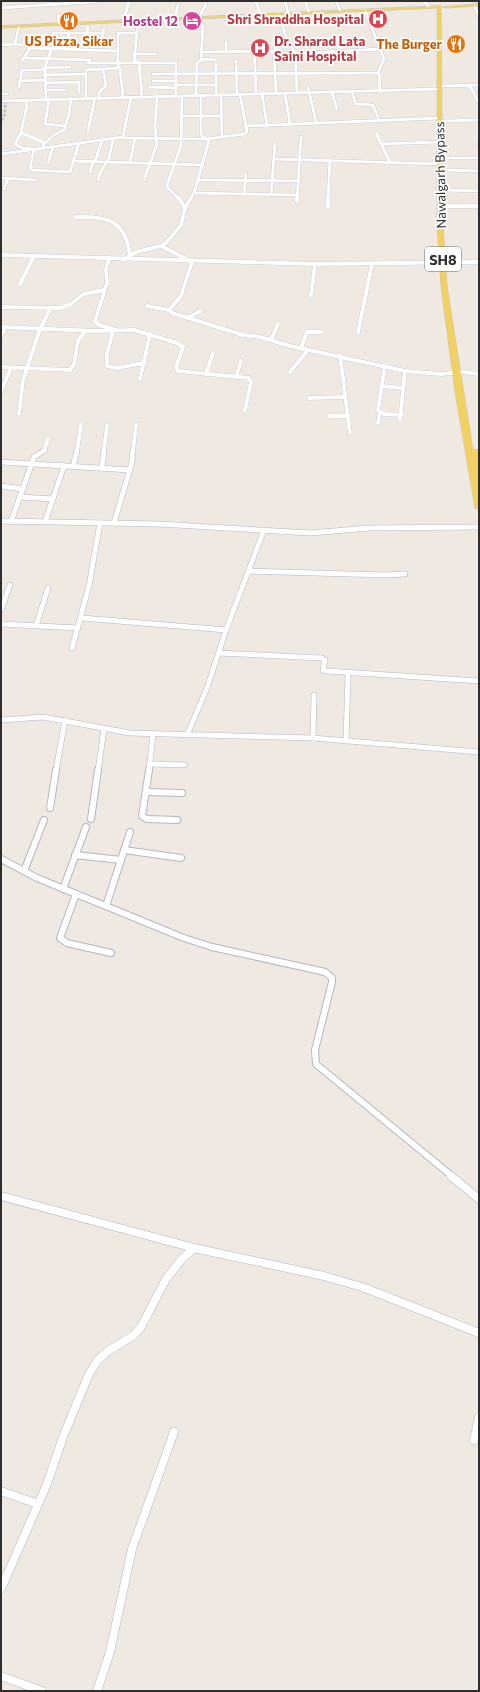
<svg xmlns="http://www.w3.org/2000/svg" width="480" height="1692" viewBox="0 0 480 1692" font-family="Commissioner,sans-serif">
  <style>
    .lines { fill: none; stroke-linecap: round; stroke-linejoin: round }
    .minor-tunnel { stroke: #c8c4bd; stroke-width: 3; stroke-dasharray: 3 1.5; stroke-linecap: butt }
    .minor-far4-casing { stroke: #b4b7c1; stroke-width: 3.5 }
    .minor-far3-casing { stroke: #b4b7c1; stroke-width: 4.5 }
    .minor-far2-casing { stroke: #b4b7c1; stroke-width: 6 }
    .minor-far1-casing { stroke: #b4b7c1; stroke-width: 8 }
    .minor-casing { stroke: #b4b7c1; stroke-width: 9 }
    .primary-casing { stroke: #c9c9c9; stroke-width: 1 }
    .minor-far4 { stroke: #fff; stroke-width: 3 }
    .minor-far3 { stroke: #fff; stroke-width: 4 }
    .minor-far2 { stroke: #fff; stroke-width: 5 }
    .minor-far1 { stroke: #fff; stroke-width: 6 }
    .minor { stroke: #fff; stroke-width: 8 }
    .primary { fill: #f2d163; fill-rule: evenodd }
    .labels { text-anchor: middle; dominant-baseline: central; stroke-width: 3.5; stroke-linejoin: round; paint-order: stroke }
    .far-health-label { font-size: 13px; font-weight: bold; fill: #be3a42; stroke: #fff; text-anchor: end }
    .far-hotel-label { font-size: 13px; font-weight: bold; fill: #b23c85; stroke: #fff; text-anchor: end }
    .far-food-label { font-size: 13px; font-weight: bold; fill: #c56008; stroke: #fff }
    .far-street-label { font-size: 13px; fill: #2e2e2e; stroke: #fff }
    .shield { fill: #fff; stroke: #6d6d6d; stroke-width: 1 }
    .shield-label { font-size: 14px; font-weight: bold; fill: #2e2e2e }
  </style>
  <rect width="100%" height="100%" fill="#efe9e1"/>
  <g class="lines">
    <path class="minor-tunnel" d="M1 120 4 117 6 101"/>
    <g class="minor-far4-casing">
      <g id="minor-far4">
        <path d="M256 1 260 14"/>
        <path d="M285 1 288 13"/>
        <path d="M305 1 309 12"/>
        <path d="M336 1 340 10"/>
        <path d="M424 1 428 6"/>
        <path d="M206 4 199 18 203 27 201 59 216 60"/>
        <path d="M474 5 479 16"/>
        <path d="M1 8 102 1"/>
        <path d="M365 10 384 59 379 70 380 92"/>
        <path d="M279 14 287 40 295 52 297 93"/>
        <path d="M58 15 59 23"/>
        <path d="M175 18 178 5"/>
        <path d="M124 20 129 1"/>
        <path d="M138 21 134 61 139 63H176V96"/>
        <path d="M88 27 86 43H101L104 29"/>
        <path d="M254 40 256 94"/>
        <path d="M226 42V52"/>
        <path d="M15 44 31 46 22 61"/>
        <path d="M1 45 15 44 19 26"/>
        <path d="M48 45 53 33H104"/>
        <path d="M66 45 69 33"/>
        <path d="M31 48 118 51"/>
        <path d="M202 52 274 51 276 94"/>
        <path d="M275 52 276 41"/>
        <path d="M304 53 381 49"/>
        <path d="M135 54H156"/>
        <path d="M25 58 90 60"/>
        <path d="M89 61 88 63H137"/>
        <path d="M236 61 237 94"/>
        <path d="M139 63 142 97"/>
        <path d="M216 63V95"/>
        <path d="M44 68 70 67"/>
        <path d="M120 68 123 97"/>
        <path d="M153 74 378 73"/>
        <path d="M44 75 85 74"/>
        <path d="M19 81 44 80"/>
        <path d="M153 81H176"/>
        <path d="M45 83 79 82V92"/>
        <path d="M176 85H216"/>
        <path d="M443 86 479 85"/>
        <path d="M470 86 479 103"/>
        <path d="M19 87 22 70H44"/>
        <path d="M150 87 176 88"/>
        <path d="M308 87 316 122"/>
        <path d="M45 90H65"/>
        <path d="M285 93 290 124"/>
        <path d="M332 93 337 109"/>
        <path d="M352 93 356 104 373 105 379 120"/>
        <path d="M1 94H7"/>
        <path d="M262 94 267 125"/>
        <path d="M221 95 222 137"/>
        <path d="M196 96 197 63 202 60"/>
        <path d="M86 98V70L120 68 118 67V33H137"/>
        <path d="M99 98V93L106 85 103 69"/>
        <path d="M46 99 45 67 52 48"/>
        <path d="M49 99 45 124 65 126"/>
        <path d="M1 101 439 89"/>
        <path d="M26 101 27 105 21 133 43 142 44 146 40 149"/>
        <path d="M182 116H221"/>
        <path d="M444 121 479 120"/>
        <path d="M245 126 439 118"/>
        <path d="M88 131 95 98"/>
        <path d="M21 133 15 144 22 148 34 149 30 168 32 170 70 172 79 143"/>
        <path d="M376 133 390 162"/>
        <path d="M120 138 207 139 244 134 247 132 240 94"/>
        <path d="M45 143 54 135 64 130 69 114 71 98"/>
        <path d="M381 144 439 142"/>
        <path d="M479 144V147"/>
        <path d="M1 154 123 137 131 97"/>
        <path d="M445 158H479"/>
        <path d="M274 159 439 164"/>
        <path d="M73 161 203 165"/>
        <path d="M95 162 102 140"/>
        <path d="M130 162 135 139"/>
        <path d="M48 163 53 147"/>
        <path d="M445 170 479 171"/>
        <path d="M90 172 93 162"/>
        <path d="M1 178 36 180"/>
        <path d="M98 180 101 171 109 158 113 139"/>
        <path d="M144 180 157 144 155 127 157 97"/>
        <path d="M198 180 299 181"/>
        <path d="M4 189 8 179"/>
        <path d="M445 190 479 191"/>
        <path d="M194 193 297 195"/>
        <path d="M244 194 246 174"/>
        <path d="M271 195 275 143"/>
        <path d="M179 199 168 188 167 185 181 146 182 96"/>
        <path d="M190 199 194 193 209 141 201 135V95"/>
        <path d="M297 199 301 137"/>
        <path d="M328 199 330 160"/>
      </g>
    </g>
    <g class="minor-far3-casing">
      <g id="minor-far3">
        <path d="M179 198 185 208"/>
        <path d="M297 201V198"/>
        <path d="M446 206H479"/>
        <path d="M328 208V198"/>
        <path d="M76 217C108 216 125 220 130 255"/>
        <path d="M161 246 192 262 181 296 169 310 172 313 243 335 260 337 290 346 405 371 441 374 463 372 479 374"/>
        <path d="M1 255 315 264 479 262"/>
        <path d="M109 259 106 269 107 283 95 321 99 325 116 330"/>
        <path d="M123 260 136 252 161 246 166 243 181 225 185 208 191 198"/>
        <path d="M20 284 34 256"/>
        <path d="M311 296 315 264"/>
        <path d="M147 306 169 310"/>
        <path d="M1 307 60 308 71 304 84 294 104 290"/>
        <path d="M188 318 200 311"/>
        <path d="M1 327 96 331 134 330 177 343 183 347 176 367 178 371 249 378 251 382 245 410"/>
        <path d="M113 331 107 354V366L117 368 144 363"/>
        <path d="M358 332 372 264"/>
        <path d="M1 336 5 327"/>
        <path d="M271 340 278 324"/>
        <path d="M301 348 307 332H322"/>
        <path d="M340 356 350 433"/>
        <path d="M385 366 378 410 384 414 401 415"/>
        <path d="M1 367 70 370 74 364 78 341 85 331"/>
        <path d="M290 372 308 350"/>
        <path d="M206 374 213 353"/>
        <path d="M236 377 241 361"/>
        <path d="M140 379 150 334"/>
        <path d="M381 386 403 388"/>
        <path d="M1 391 11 368"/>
        <path d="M309 398 345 397"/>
        <path d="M19 414 23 380 40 329 50 309"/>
        <path d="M329 416H348"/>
        <path d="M400 420 405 371"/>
        <path d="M378 423 380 412"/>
        <path d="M44 451 48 439"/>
        <path d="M77 451 81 424"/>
        <path d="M104 451 107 425"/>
        <path d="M133 451 136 424"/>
      </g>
    </g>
    <g class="minor-far2-casing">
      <g id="minor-far2">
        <path d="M1 462 130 470"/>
        <path d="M73 467 77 450"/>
        <path d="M102 468 104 450"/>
        <path d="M1 486 23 489"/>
        <path d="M20 497 53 499"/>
        <path d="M1 521 159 524 310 533 369 528 479 527"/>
        <path d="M11 522 34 457 45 450"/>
        <path d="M45 522 64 466"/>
        <path d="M114 523 132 462 133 450"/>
        <path d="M249 571 385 575 405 574"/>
        <path d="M1 610 10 585"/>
        <path d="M82 618 226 630"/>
        <path d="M1 624 78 628"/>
        <path d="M36 626 48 588"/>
        <path d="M72 648 89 586 100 523"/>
        <path d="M219 653 322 658 325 660 323 670 327 671 479 681"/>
        <path d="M1 720 43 717 130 733 313 738 479 752"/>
        <path d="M187 735 207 688 226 630 264 530"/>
        <path d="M313 738 314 695"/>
        <path d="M346 741 348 672"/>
        <path d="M150 764 185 765"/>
        <path d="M56 771 65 720"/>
        <path d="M98 771 104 729"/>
        <path d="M149 771 153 734"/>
      </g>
    </g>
    <g class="minor-far1-casing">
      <g id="minor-far1">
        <path d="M149 770 142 816 147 819 177 820"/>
        <path d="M147 792 182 793"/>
        <path d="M50 808 56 770"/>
        <path d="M91 819 98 770"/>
        <path d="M124 850 181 858"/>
        <path d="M75 855 121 860"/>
        <path d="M1 859 37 878 184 938 212 947 325 972 332 978V982L315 1050 316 1064 453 1177"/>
        <path d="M24 871 44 820"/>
        <path d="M63 889 86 827"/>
        <path d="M76 894 60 938 67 943 111 953"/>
        <path d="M106 906 130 832"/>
      </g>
    </g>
    <g class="minor-casing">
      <g id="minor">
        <path d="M451 1176 479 1199"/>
        <path d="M1 1196 194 1248 324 1276 365 1288 479 1333"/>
        <path d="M474 1440 479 1417"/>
        <path d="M1 1491 38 1504"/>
        <path d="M1 1589 47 1484 63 1437 89 1374 97 1361 108 1351 134 1335 141 1327 166 1279 181 1260 194 1248"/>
        <path d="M1 1676 42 1691"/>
        <path d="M97 1691 110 1652 132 1549 174 1432"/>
      </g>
    </g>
    <g class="primary-casing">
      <g id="primary">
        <path d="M479 4V6L445 8 443 7Z"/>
        <path d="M441 6 443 224 447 286 473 450 476 449 479 450V472H477L479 486V510L475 508 455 392 441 286 437 224V8L1 28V26Z"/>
      </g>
    </g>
    <use href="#minor-far4" class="minor-far4"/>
    <use href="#minor-far3" class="minor-far3"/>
    <use href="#minor-far2" class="minor-far2"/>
    <use href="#minor-far1" class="minor-far1"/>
    <use href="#minor" class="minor"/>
    <use href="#primary" class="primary"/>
  </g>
  <defs>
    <g id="hospital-disc" transform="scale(1)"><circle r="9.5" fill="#e0444e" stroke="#fff"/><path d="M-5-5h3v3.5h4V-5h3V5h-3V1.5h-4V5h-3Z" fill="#fff"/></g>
    <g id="restaurant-disc" transform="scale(1)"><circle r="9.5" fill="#e8710a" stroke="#fff"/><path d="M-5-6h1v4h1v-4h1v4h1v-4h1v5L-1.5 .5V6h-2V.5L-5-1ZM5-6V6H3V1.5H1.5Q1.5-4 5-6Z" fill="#fff"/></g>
    <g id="hotel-disc" transform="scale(1)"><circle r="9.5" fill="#d1479c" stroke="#fff"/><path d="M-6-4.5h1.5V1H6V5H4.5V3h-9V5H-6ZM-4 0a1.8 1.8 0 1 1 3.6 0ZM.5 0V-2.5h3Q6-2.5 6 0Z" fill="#fff"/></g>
  </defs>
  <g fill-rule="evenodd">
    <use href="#hospital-disc" x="378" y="19"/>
    <use href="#restaurant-disc" x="69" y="21"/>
    <use href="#hotel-disc" x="192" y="21"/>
    <use href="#restaurant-disc" x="456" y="44"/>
    <use href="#hospital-disc" x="260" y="48"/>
  </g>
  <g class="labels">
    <g class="far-health-label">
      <text x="364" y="19">Shri Shraddha Hospital</text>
      <text x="274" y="41" text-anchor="start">Dr. Sharad Lata<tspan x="274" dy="15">Saini Hospital</tspan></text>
    </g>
    <g class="far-hotel-label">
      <text x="178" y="21">Hostel 12</text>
    </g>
    <g class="far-food-label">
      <text x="69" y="41">US Pizza, Sikar</text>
      <text x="442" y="44" text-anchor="end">The Burger</text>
    </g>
    <g class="far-street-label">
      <text transform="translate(440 175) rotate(-91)">Nawalgarh Bypass</text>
    </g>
    <rect class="shield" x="425" y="247" width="36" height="24" rx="3"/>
    <g class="shield-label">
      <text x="443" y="259">SH8</text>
    </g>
  </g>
  <rect width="480" height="1692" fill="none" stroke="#2e2e2e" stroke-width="4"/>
</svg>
